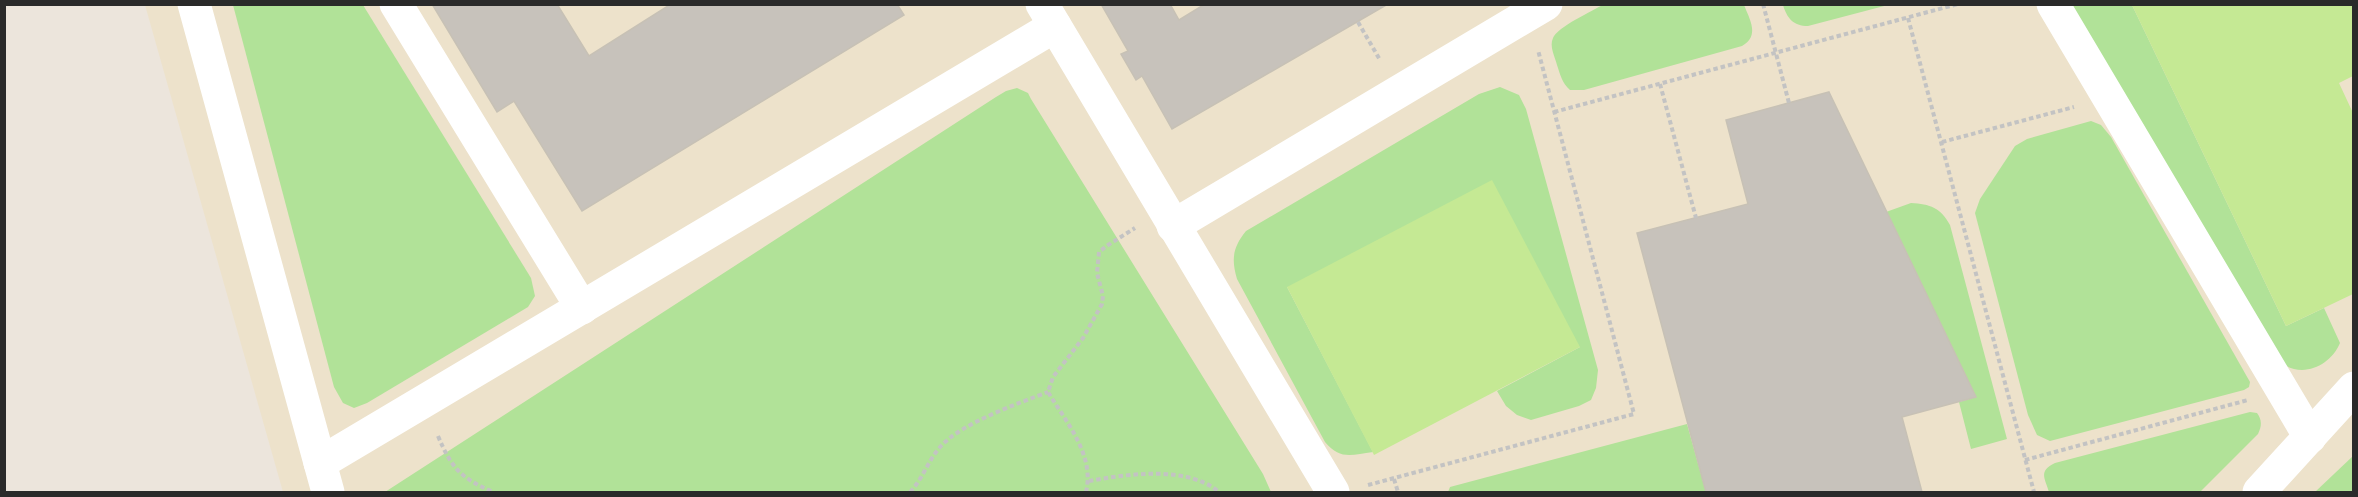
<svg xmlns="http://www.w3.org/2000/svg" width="2358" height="497" viewBox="0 0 2358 497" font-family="'Open Sans',sans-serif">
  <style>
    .education { fill: #ede2cb }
    .green { fill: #b1e298 }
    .pitch { fill: #c5e994 }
    .building { fill: #c7c2bb; stroke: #c7c1b5; stroke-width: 1.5 }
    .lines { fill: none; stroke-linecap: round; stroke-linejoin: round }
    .path { stroke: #c3c3c3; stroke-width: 4; stroke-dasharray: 4.5 3; stroke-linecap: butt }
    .minor { stroke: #fff; stroke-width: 33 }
  </style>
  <rect width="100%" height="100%" fill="#ece5dc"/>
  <path class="education" d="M145 5H2353V489L2350 492H283Z"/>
  <g class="green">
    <path d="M1604 4 1744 5C1750 20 1760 36 1742 46L1584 90H1570C1562 83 1560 74 1557 65 1555 57 1549 46 1553 38 1557 27 1593 11 1604 4Z"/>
    <path d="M233 5H363L531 278 535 296 528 307 367 403 354 408 343 403 334 387Z"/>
    <path d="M1783 5V4L1888 5 1808 26C1793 26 1787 18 1783 5Z"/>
    <path d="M2065 5H2132L2286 326 2324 308 2340 343C2331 365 2303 379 2282 363Z"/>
    <path d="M1500 87 1519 95 1526 109 1598 370 1596 388 1591 400 1579 406 1531 420 1517 415 1506 406 1497 391 1580 347 1287 287 1373 452C1351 455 1340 460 1325 442L1237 279C1231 259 1233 247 1246 231L1479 94Z"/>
    <path d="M1017 88 1028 93 1031 99 1263 474 1271 492H385L996 97 1006 91Z"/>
    <path d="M2091 121 2101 125 2111 137 2250 382 2249 387 2244 390 2050 441 2037 435 2028 415 1975 213 1980 199 2015 146 2027 139Z"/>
    <path d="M1911 203C1930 204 1941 208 1950 225L2007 439 1971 449 1959 402 1976 397 1886 212Z"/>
    <path d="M2250 412 2257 413C2262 420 2262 426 2258 434L2200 492H2049C2045 478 2038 471 2055 463Z"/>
    <path d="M1687 424 1706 492H1448L1450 487Z"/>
    <path d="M2353 456V492H2315Z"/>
  </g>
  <g class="pitch">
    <path d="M2132 5H2353V76L2339 83 2353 113V294L2286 326Z"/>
    <path d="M1492 180 1580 347 1374 455 1287 287Z"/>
  </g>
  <g class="building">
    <path d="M432 4H557L589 56 671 4H897L904 15 582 211 514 101 497 112Z"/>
    <path d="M1101 4H1170L1179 20 1205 4H1388L1172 129 1142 76 1136 80 1121 54 1128 51Z"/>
    <path d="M1829 92 1976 397 1902 417 1922 492H1706L1637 233 1748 204 1726 120Z"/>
  </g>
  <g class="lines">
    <g class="path">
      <path d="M1763 4 1789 103"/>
      <path d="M1908 18 2034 492"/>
      <path d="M1358 22 1380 60"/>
      <path d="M1660 84 1696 218"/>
      <path d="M1554 112 1958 4"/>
      <path d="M1942 142 2074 107"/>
      <path d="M438 436C452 469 461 478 493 492"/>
      <path d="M2025 460 2248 400"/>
      <path d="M1394 479 1398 492"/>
      <path d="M1089 481C1127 474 1187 465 1219 492"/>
      <path d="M1368 485 1634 414 1538 50"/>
      <path d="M910 492C923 479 928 460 941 446 962 423 1019 403 1048 392"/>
      <path d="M1086 492C1095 455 1066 422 1048 392L1053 377 1083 338 1102 304 1103 296 1097 273 1099 252 1108 245 1135 228"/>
    </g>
    <g class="minor">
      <path d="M194 4 328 492"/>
      <path d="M396 4 582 308"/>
      <path d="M1042 4 1333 492"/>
      <path d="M2053 4 2310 437"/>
      <path d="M1173 226 1546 4"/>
      <path d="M320 463 1055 26"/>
      <path d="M2259 492 2354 388"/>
    </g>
  </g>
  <rect width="2358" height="497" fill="none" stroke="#2a2a2a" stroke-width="12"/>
</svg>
